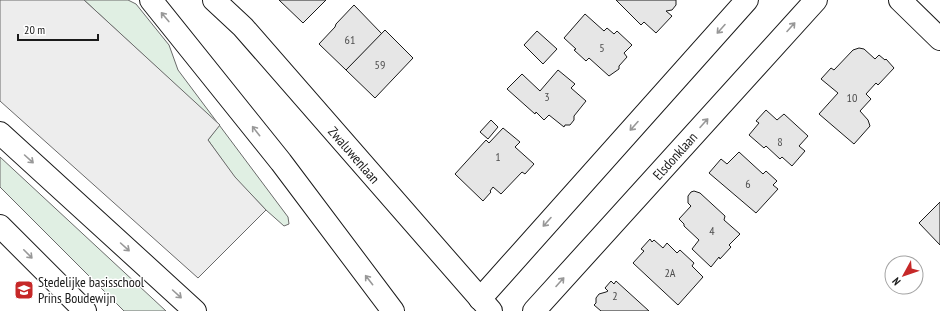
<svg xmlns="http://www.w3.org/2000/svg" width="940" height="311" viewBox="0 0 940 311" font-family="'PT Sans Narrow',sans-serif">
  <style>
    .green { fill: #e0efe3; stroke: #6a6a6a }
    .parking { fill: #ededed; stroke: #6a6a6a }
    .building { fill: #e6e6e6; stroke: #1a1a1a }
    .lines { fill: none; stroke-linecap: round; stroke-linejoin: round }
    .minor-casing { stroke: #1a1a1a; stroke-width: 24 }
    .trunk-casing { stroke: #1a1a1a; stroke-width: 24 }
    .minor { stroke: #fff; stroke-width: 22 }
    .trunk { stroke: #fff; stroke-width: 22 }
    .oneway { stroke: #989898 }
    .labels { text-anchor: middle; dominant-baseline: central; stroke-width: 3; stroke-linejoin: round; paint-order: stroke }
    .number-label { font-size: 12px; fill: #4d4d4d }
    .street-label { font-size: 14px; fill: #1a1a1a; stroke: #fff }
    .poi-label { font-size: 14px; fill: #1a1a1a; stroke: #fff; text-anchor: start }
  </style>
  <rect width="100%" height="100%" fill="#fff"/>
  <g class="green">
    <path d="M84 0H128L136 4 169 45 178 70 288 217 289 224 284 226 266 210 234 177 208 140 219 125Z"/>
    <path d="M0 157 166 311H124L0 187Z"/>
  </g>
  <path class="parking" d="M0 0H84L220 125 208 140 235 177 266 210 198 278 0 101Z"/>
  <g class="building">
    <path d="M279 0H326L303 23Z"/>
    <path d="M616 0H676V5L672 10 666 11 672 16 656 33 644 22 641 25Z"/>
    <path d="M354 5 382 34 346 70 319 44 335 27 336 24Z"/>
    <path d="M585 14 604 31 607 28 614 34 617 31 632 45 624 53 627 57 619 66V69L609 76 589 58 586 61 574 50 576 49 564 38Z"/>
    <path d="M385 30 413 58 375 98 346 70Z"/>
    <path d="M537 31 557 49 543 64 524 45Z"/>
    <path d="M859 48 864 49 875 59 879 55 885 60 886 59 894 68 878 85 876 83 866 94 871 99 860 111 868 120 870 126 854 144 819 114 838 93 821 79 831 68 834 70 853 50Z"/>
    <path d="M558 70 575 84 571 88 586 101 574 116V120L570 125H565L564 127 549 115 544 120 536 112 535 114 507 89 522 74 540 91Z"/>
    <path d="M766 110 777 120 784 114 808 136 799 146 805 151 792 166 782 157 780 159 766 146 764 148 749 135 759 123 756 121Z"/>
    <path d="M491 120 498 127 488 139 480 132Z"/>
    <path d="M503 128 520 142 515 147 534 164 525 174 522 172 501 194 493 187 490 191 491 192 483 201 455 174 486 140 489 143Z"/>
    <path d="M739 152 763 174 766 171 777 181 773 185 778 189 756 213 709 173 721 159 727 164Z"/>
    <path d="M694 191 700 193 725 216 724 220 740 234 729 245 731 247 720 259 719 257 711 267 692 249 699 240 684 226V224L679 219 691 206 688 203V196L691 192Z"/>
    <path d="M940 202V245L919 223Z"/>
    <path d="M650 239 652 242 654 240 663 248 667 243 677 253 680 250 694 263 692 266 703 277 678 305 633 263 644 251 641 249Z"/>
    <path d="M611 281 614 284 616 281 649 311H601L594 305 596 303V298L599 294 606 292 608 291 605 288Z"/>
  </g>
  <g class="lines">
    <g class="minor-casing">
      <g id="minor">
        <path d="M214 0 243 27 491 311"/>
        <path d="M900 0 940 39"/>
        <path d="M0 226 85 311"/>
        <path d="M480 299 747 0"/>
        <path d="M534 311 816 0"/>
      </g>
    </g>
    <g class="trunk-casing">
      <g id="trunk">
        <path d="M151 0 281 162 393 311"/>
        <path d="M0 133 195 311"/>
      </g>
    </g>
    <use href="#minor" class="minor"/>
    <use href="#trunk" class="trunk"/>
  </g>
  <defs><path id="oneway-shaft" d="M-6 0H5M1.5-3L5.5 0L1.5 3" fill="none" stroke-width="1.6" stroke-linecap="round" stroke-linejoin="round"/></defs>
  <g class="oneway">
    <use href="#oneway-shaft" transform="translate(165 17) rotate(-130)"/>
    <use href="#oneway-shaft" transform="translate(791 27) rotate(-48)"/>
    <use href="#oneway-shaft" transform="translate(721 29) rotate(132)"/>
    <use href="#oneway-shaft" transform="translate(704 123) rotate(-48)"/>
    <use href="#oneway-shaft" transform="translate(634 126) rotate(132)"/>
    <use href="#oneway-shaft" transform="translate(256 131) rotate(-128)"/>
    <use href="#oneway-shaft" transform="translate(29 159) rotate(42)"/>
    <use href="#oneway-shaft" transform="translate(547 222) rotate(132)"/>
    <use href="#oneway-shaft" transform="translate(125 247) rotate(42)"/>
    <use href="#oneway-shaft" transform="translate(28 254) rotate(45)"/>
    <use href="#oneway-shaft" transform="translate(369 280) rotate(-128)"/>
    <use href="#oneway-shaft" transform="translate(560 282) rotate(-48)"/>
    <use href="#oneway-shaft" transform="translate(177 294) rotate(42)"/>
  </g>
  <defs>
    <g id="school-square" transform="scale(1)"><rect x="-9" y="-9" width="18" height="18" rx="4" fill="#c62828" stroke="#fff"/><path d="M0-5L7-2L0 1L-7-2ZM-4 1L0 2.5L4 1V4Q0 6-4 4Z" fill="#fff"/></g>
  </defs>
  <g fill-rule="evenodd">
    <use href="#school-square" x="24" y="290"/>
  </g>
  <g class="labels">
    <g class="number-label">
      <text x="350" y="39">61</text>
      <text x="602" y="47">5</text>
      <text x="380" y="64">59</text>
      <text x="547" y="96">3</text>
      <text x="852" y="97">10</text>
      <text x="780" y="141">8</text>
      <text x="498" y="156">1</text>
      <text x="748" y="183">6</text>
      <text x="712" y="230">4</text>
      <text x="670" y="272">2A</text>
      <text x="615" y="295">2</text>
    </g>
    <g class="street-label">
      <text transform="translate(354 155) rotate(49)">Zwaluwenlaan</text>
      <text transform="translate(675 156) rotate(-48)">Elsdonklaan</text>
    </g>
    <g class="poi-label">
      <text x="38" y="282">Stedelijke basisschool<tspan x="38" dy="16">Prins Boudewijn</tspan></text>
    </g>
  </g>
  <g transform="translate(904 275) rotate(230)"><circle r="19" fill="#ffffff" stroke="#a3a3a3"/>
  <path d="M0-3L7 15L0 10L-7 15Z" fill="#c62828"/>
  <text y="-6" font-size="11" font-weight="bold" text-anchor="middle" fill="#1a1a1a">N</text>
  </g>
  <path d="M18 34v6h80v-6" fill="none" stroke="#1a1a1a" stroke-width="2"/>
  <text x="24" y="34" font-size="12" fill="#1a1a1a" stroke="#ffffff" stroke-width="3" paint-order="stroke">20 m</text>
</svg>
